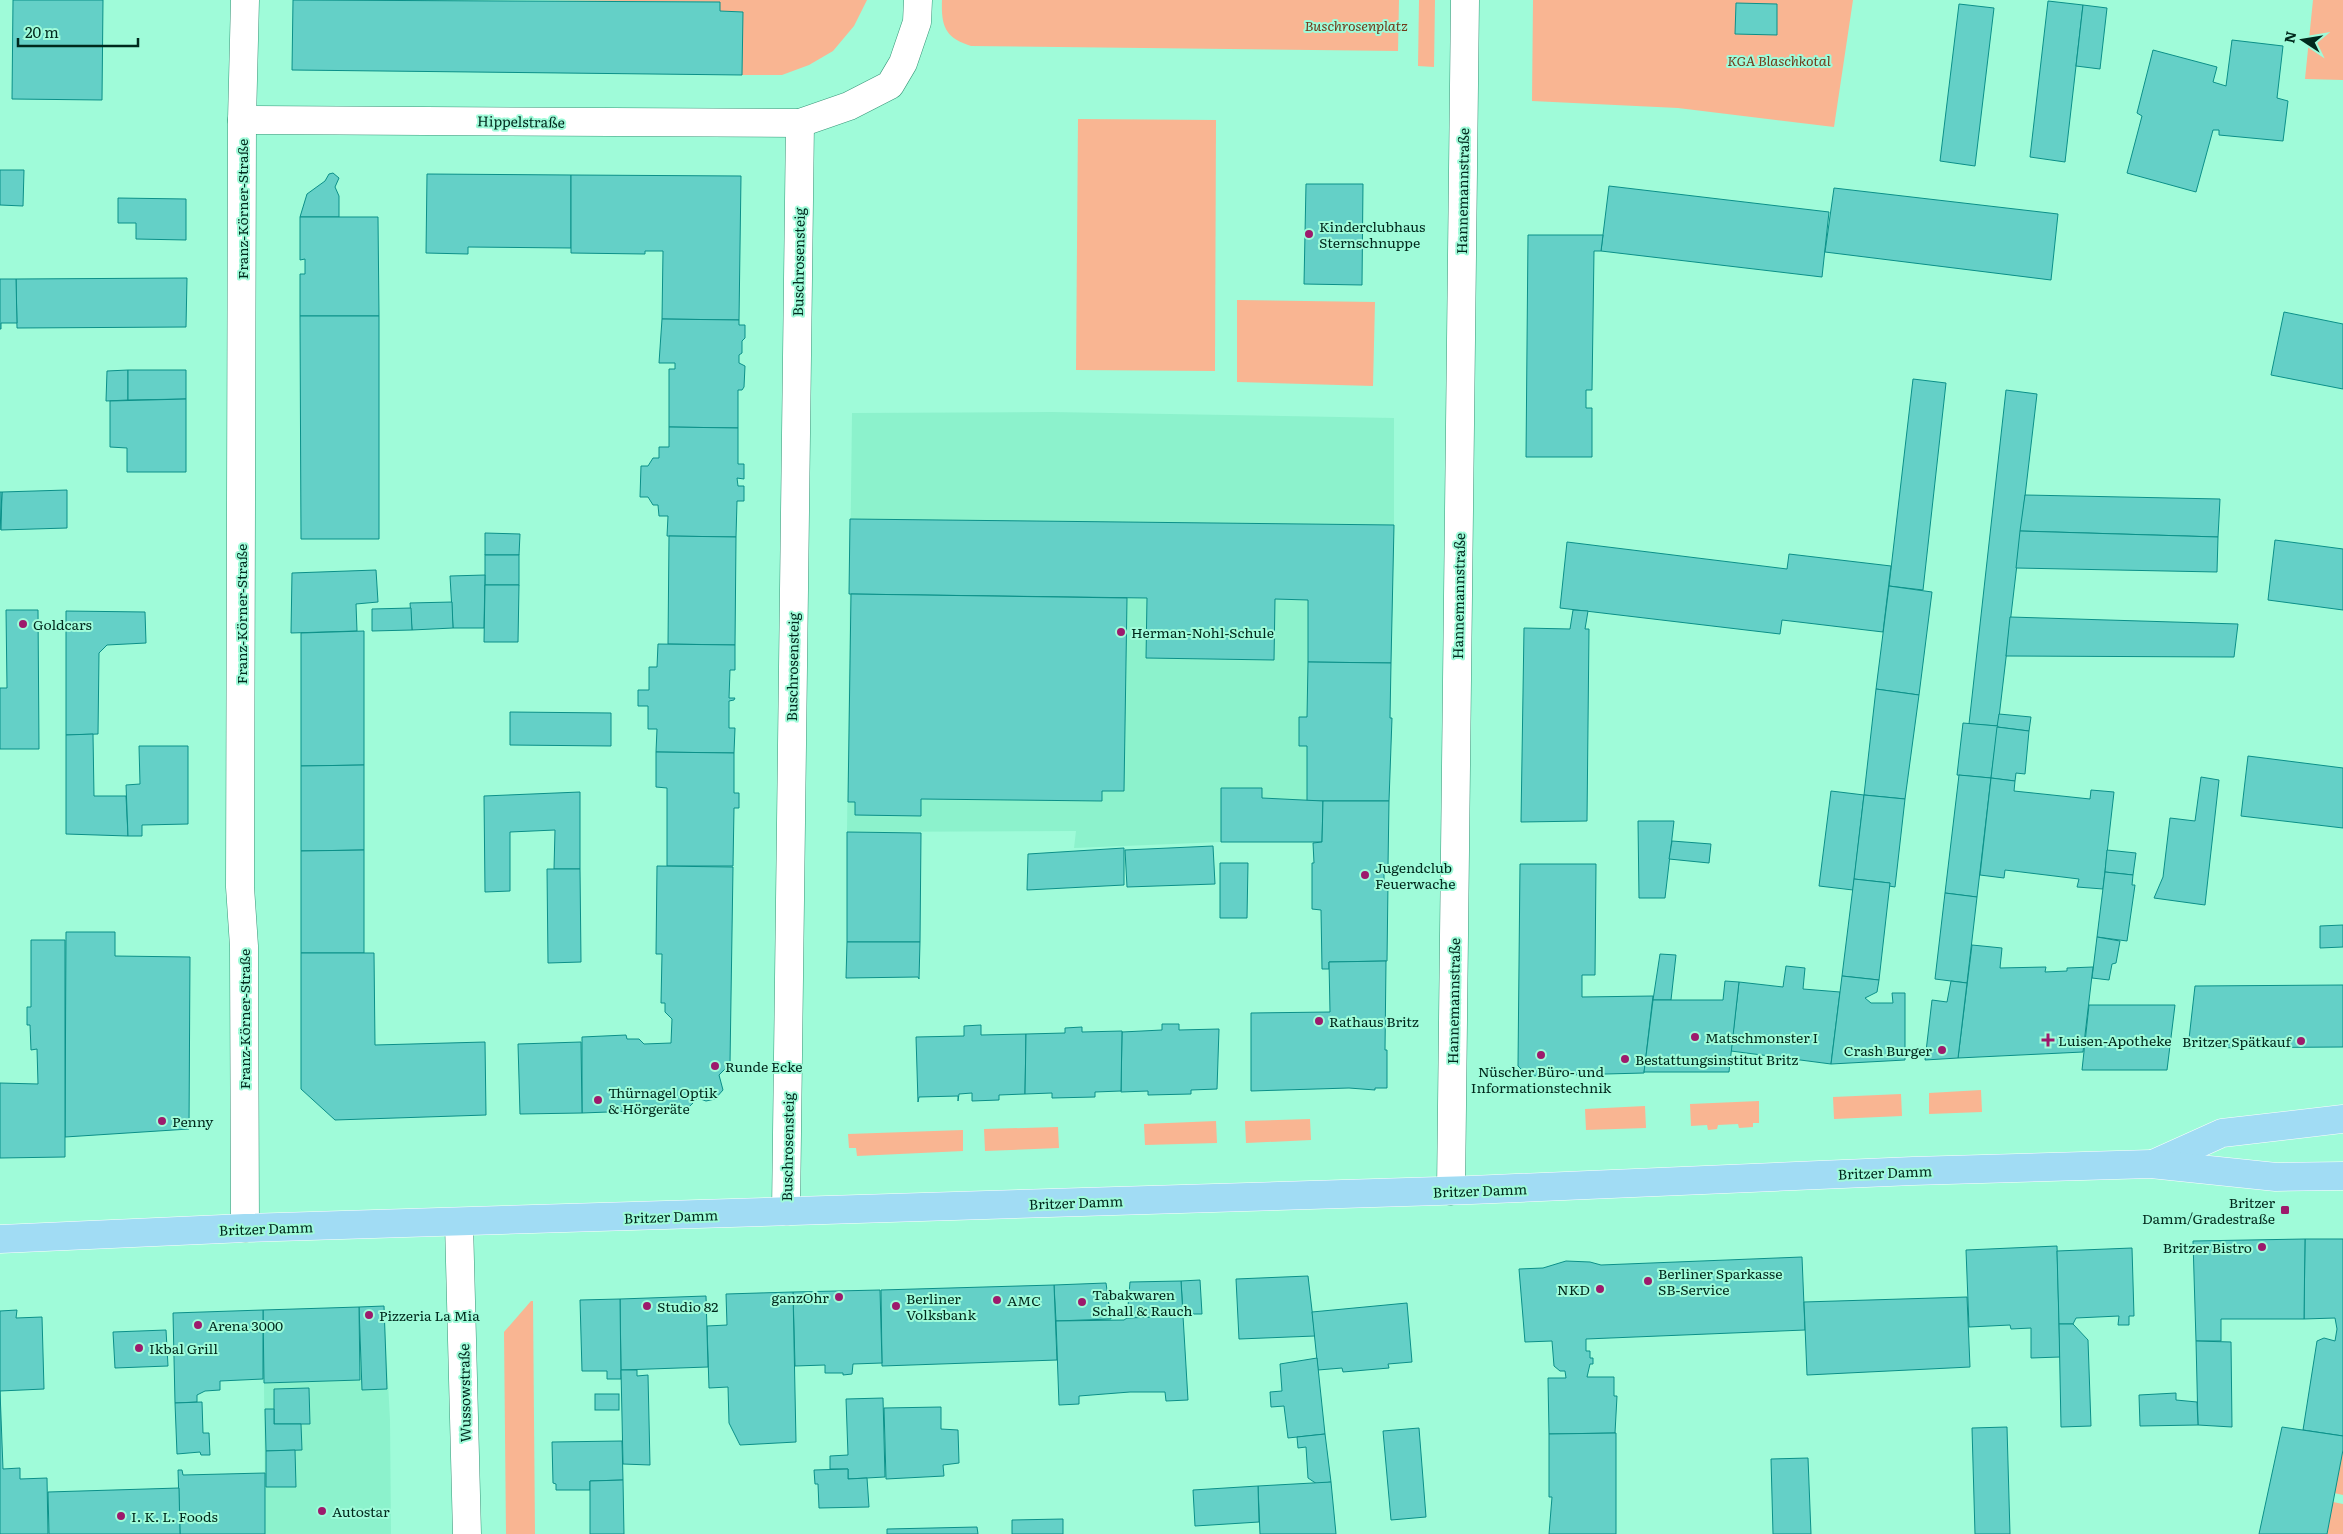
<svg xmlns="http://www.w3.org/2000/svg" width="2343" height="1534" viewBox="0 0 2343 1534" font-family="Literata,serif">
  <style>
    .built { fill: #8cf2cc }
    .green { fill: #f9b592 }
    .building { fill: #64d0c7; stroke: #0b9089 }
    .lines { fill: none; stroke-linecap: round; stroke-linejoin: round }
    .minor-casing { stroke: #379678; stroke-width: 29 }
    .major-casing { stroke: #fff; stroke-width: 29 }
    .minor { stroke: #fff; stroke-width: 28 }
    .major { stroke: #a1dcf4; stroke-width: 28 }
    .poi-dot { fill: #9d1a6c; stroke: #9ffbd9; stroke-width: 2 }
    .labels { text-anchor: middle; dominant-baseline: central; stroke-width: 4; stroke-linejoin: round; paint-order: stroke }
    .park-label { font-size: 14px; font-style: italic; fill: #713a1b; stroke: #9ffbd9 }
    .street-label { font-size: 14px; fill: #00291d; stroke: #9ffbd9 }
    .poi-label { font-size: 14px; fill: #00291d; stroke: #9ffbd9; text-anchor: start }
  </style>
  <rect width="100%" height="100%" fill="#9ffbd9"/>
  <g class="built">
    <path d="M1051 412 1394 418V525L1390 718H1392L1391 746 1323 801 1322 842H1221L1074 848 1076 831 847 832 852 413Z"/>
    <path d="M384 1306 390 1420 391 1534H265L264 1383 360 1380 359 1307Z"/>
  </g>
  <g class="green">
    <path d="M542 0H867L854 26 833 51 809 65 782 75H742L743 12 720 11V2Z"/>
    <path d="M942 0H1399L1398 51 971 46C945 38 941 26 942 0Z"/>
    <path d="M1419 0H1435L1434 67 1418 66Z"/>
    <path d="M1533 0H1853L1834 127 1678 108 1532 101Z"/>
    <path d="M2313 0H2343V80L2305 79Z"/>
    <path d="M1078 119 1216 120 1215 371 1076 370Z"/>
    <path d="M1237 300 1375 302 1373 386 1237 382Z"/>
    <path d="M1981 1090 1982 1112 1929 1114V1093Z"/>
    <path d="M1901 1094 1902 1116 1834 1119 1833 1097Z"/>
    <path d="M1759 1101V1123H1753V1127L1739 1128 1738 1124 1718 1125 1717 1129 1708 1130 1707 1125 1691 1126 1690 1104Z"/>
    <path d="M1645 1106 1646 1128 1586 1130 1585 1109Z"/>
    <path d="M1310 1119 1311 1140 1246 1143 1245 1121Z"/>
    <path d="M1216 1121 1217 1143 1145 1145 1144 1124Z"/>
    <path d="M1058 1127 1059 1148 985 1151 984 1129Z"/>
    <path d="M963 1130V1151L857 1156 856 1148H849L848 1134Z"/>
    <path d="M531 1301H533L535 1534H506L504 1332Z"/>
    <path d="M2343 1450V1495L2334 1493Z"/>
    <path d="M2333 1502 2343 1504V1534H2327Z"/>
  </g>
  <g class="building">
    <path d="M13 0H103L102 100 12 99Z"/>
    <path d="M293 0 720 2V11L743 12 742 75 292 70Z"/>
    <path d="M2048 1 2083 5 2065 162 2030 157Z"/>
    <path d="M1736 3 1777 4V35L1735 34Z"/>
    <path d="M1959 4 1994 8 1975 166 1940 161Z"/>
    <path d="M2083 5 2107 8 2100 69 2076 66Z"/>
    <path d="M2232 40 2283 46 2277 98 2288 101 2283 141 2219 135V130H2213L2196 192 2127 173 2142 116 2137 113 2153 50 2217 67 2213 82 2226 86Z"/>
    <path d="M0 170H24L23 206 0 205Z"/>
    <path d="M333 173 339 178 335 187 339 196V217H300L307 194 325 181 329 174Z"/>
    <path d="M427 174 571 175V248L468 247V254L426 253Z"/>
    <path d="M571 175 741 176 739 320 662 319 663 251H645V254L571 253Z"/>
    <path d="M1306 184H1363L1362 285 1304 284Z"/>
    <path d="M1609 186 1829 212 1822 277 1601 251Z"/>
    <path d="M1834 188 2058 214 2051 280 1825 252Z"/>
    <path d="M118 198 186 199V240L136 239V223H118Z"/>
    <path d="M300 217H378L379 316H300V274H305V259L300 260Z"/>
    <path d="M1528 235H1603L1601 251H1594L1592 390H1586V408H1592V457H1526Z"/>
    <path d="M187 278 186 327 17 328 16 279Z"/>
    <path d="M0 279H16L17 323H1V329H0Z"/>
    <path d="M2284 312 2343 324V389L2271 375Z"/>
    <path d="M300 316H379V539H301Z"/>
    <path d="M662 319 739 320V325H745V338L742 341V353L739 355V363L745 366 744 387 742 390H738V428L669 427V369H675V363H659Z"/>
    <path d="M128 370V400L106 401 107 371Z"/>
    <path d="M128 370H186V399L128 400Z"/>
    <path d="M1913 379 1946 383 1923 590 1889 586Z"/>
    <path d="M2006 390 2037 394 1998 726 1969 724Z"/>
    <path d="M186 399V472H127V448L110 447V401Z"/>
    <path d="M669 427 738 428V464H744V479L737 478 738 486H744V501H737L736 537 667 536 668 516H659L658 505H653L648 497H640L641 466H648L653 458H659V447H669Z"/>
    <path d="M67 490V528L1 530 2 492Z"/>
    <path d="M0 492H2L0 530Z"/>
    <path d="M2025 495 2220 499 2218 537 2020 531Z"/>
    <path d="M850 519 1394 525 1391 663 1308 662V600L1275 599 1274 660 1146 658 1147 598 849 594Z"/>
    <path d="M2020 531 2218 537 2217 572 2016 568Z"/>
    <path d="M485 533 520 534 519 555H485Z"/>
    <path d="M669 536 736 537 735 645 668 644Z"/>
    <path d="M2275 540 2343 549V610L2268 600Z"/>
    <path d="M1567 542 1787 569 1789 554 1891 566 1883 632 1782 620 1780 634 1560 608Z"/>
    <rect x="485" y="555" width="34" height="30"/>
    <path d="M376 570 378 602 356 604 357 631 291 633 292 573Z"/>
    <path d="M485 575 484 628H453L450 576Z"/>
    <path d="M485 585H519L518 642H484Z"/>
    <path d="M1889 586 1932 592 1919 695 1876 689Z"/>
    <path d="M851 594 1127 598 1124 791H1102V801L921 799V816L855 815V802H848Z"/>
    <path d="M452 602 453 628 412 630 410 603Z"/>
    <path d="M411 608 412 630 372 631V609Z"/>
    <path d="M6 610H38L39 749H0V688H7Z"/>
    <path d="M1573 610 1588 611 1585 629H1589L1587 821 1521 822 1524 628 1570 629Z"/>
    <path d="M66 611 145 612 146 643 107 645 99 653 98 734 66 735Z"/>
    <path d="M2010 617 2238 624 2234 657 2006 656Z"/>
    <path d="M364 631V765L301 766V633Z"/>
    <path d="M658 644 735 645V670H730L729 698H735L734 700 729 701V728H735L734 753 656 752 657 729H648V706H638V690H649V667H657Z"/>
    <path d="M1308 662 1391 663 1390 718H1392L1389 801H1307V746H1299V717H1307Z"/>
    <path d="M1876 689 1919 695 1905 799 1864 795Z"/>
    <path d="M510 712 611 713V746L510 745Z"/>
    <path d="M1999 714 2031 717 2029 731 1997 727Z"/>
    <path d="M1963 723 1998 726 1991 778 1957 775Z"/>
    <path d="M1997 727 2029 731 2025 774 2016 773 2015 781 1991 778Z"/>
    <path d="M93 734 94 796H126L128 836 66 834V735Z"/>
    <path d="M139 746H188V824L142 825V836H128L126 785 140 784Z"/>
    <path d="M656 752 734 753V793H739V808H734L733 866H667V788L656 787Z"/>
    <path d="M2248 756 2343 768V828L2241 816Z"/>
    <path d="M364 765V850L301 851V766Z"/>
    <path d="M1959 775 1991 778 1977 897 1945 893Z"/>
    <path d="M2201 777 2219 780 2205 905 2154 898 2163 877 2170 818 2195 821Z"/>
    <path d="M1991 778 2015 781 2014 791 2090 799 2091 790 2114 792 2103 889 2077 887 2079 879 2005 870 2004 878 1980 875Z"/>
    <path d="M1221 788H1262V798L1323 801 1322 842H1221Z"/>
    <path d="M1831 791 1864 795 1853 890 1819 886Z"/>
    <path d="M580 792V869H554L555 830 510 832V891L485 892 484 796Z"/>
    <path d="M1864 795 1905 799 1895 887 1889 886 1890 883 1854 879Z"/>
    <path d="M1323 801H1389L1388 866H1384V883H1388L1387 961 1329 962V969H1322L1321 910 1312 909V863H1314L1313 843 1322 842Z"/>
    <path d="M1638 821H1674L1665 898H1639Z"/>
    <path d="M847 832 921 833 920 942H847Z"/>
    <path d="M1672 841 1711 844 1709 863 1669 859Z"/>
    <path d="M1213 846 1215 884 1127 887 1125 850Z"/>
    <path d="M1124 848V885L1027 890 1028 854Z"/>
    <path d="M364 850V953H301V851Z"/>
    <path d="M2107 850 2136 853 2133 875 2105 872Z"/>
    <path d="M1220 863H1248L1247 918H1220Z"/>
    <path d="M1520 864H1596L1595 975H1582V997L1653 996 1644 1073 1528 1076 1518 1066Z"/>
    <path d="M657 866 733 867 730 1064 719 1075 723 1090 715 1099 706 1101 698 1098 687 1109 582 1113V1037L626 1035 627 1039H639L644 1044 671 1043 672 1019 665 1012V1003H661L662 954H656Z"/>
    <path d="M547 869H580L581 962 548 963Z"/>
    <path d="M2105 872 2133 875 2132 885H2135L2127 941 2097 937Z"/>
    <path d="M1854 879 1890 883 1879 980 1842 976Z"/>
    <path d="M1945 893 1977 897 1967 983 1935 979Z"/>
    <path d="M2343 925V947L2320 948V926Z"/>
    <path d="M66 932H115V956L190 957 189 1129 65 1137Z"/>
    <path d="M2097 937 2120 941 2116 963 2112 964 2109 980 2092 978Z"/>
    <path d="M31 940H65V1157L0 1158V1083L38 1084 37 1049 31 1050 30 1025H27V1007H31Z"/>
    <path d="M847 942H920L919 979 918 977 846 978Z"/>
    <path d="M1972 945 2002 948 2000 968 2046 967 2045 972 2067 971V968L2093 967 2083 1052 1958 1058Z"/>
    <path d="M301 953H374L375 1045 485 1042 486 1115 335 1120 301 1089Z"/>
    <path d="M1660 954 1676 955 1671 1000H1653Z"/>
    <path d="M1386 961 1385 1050H1387V1088H1375V1090L1349 1088 1251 1091V1013L1330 1012 1329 962Z"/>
    <path d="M1786 966 1805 968 1803 989 1840 992 1831 1064 1731 1051 1739 982 1783 987Z"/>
    <path d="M1842 976 1879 980 1877 992 1865 998 1871 1003H1893L1892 993H1905V1060L1831 1064Z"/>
    <path d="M1725 981 1739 982 1729 1072H1644L1653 1000H1723Z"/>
    <path d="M1951 981 1967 983 1958 1058 1925 1060 1932 1000 1947 1002Z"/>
    <path d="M2343 985V1047L2188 1048 2195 986Z"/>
    <path d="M2089 1005H2175L2167 1070H2082Z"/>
    <path d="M1162 1024H1179V1030L1219 1029 1217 1089 1191 1090V1094L1148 1095V1091L1121 1092 1122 1032 1162 1030Z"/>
    <path d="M981 1025V1035L1026 1034 1025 1094 999 1095V1100L972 1101V1093L959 1094 958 1101V1096L919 1097 918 1102 916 1037 964 1036V1026Z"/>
    <path d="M1082 1027V1032L1122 1031 1121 1091 1095 1092V1097L1052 1098V1093L1025 1094 1026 1034 1065 1033V1028Z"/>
    <path d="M581 1042 582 1113 520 1114 518 1044Z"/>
    <path d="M2305 1239H2343V1436L2303 1430 2317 1341 2324 1338 2335 1341 2337 1329 2335 1318 2304 1319Z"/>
    <path d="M2305 1239 2304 1319H2221V1341H2196L2193 1241Z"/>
    <path d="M2057 1246 2060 1357 2031 1358V1328L2011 1329 2010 1325 1969 1327 1966 1250Z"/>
    <path d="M2132 1248 2134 1316H2129V1325H2118L2119 1316 2076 1318 2073 1324H2059L2057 1251Z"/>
    <path d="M1802 1257 1805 1330 1586 1339V1351H1590V1358H1593V1364H1590L1587 1377H1614V1396H1617L1615 1433 1549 1434 1548 1378H1566L1565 1371H1560L1554 1366 1552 1341 1525 1342 1519 1269 1543 1268 1566 1261 1590 1262 1601 1265Z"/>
    <path d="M1308 1276 1315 1336 1239 1339 1236 1279Z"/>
    <path d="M1200 1280 1202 1314H1183L1181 1281Z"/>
    <path d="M1181 1281 1183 1316 1127 1318 1130 1282Z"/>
    <path d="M1106 1283 1111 1319 1056 1321 1054 1285Z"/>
    <path d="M1054 1285 1057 1360 882 1366 881 1290Z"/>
    <path d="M880 1290 882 1363 853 1364 852 1374 843 1375V1373H825V1365L795 1366 793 1292Z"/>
    <path d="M793 1292 796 1442 740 1445 729 1423 728 1387 709 1388 707 1326 727 1325 726 1294Z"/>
    <path d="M706 1296 708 1367 621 1370 620 1299Z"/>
    <path d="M1967 1297 1970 1367 1807 1375 1804 1302Z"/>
    <path d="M620 1299 621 1379H607V1371H582L580 1300Z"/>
    <path d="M1407 1303 1412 1362 1388 1364 1389 1368 1343 1372 1342 1368 1318 1370 1312 1312Z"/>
    <path d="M384 1306 387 1389 362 1390 359 1307Z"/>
    <path d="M359 1307 360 1380 264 1383 263 1310Z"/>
    <path d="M17 1310 16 1318 42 1317 44 1389 0 1391V1311Z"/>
    <path d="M263 1310V1379L220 1381V1390L205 1391 197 1395V1402L175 1403 173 1313Z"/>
    <path d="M1183 1316 1188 1400 1166 1401 1165 1392H1130L1079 1396V1404L1059 1405 1056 1321 1124 1320 1127 1318Z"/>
    <path d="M2059 1324H2073L2088 1340 2091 1426 2061 1427Z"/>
    <path d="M166 1330 168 1366 115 1368 113 1332Z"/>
    <path d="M2196 1341 2231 1342 2232 1427 2198 1425Z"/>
    <path d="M1317 1358 1325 1434 1288 1438 1284 1406 1271 1407 1270 1392 1282 1391 1280 1364Z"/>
    <path d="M621 1370H637V1376L648 1375 650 1465 623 1464Z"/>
    <path d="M309 1388 310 1424H274V1389Z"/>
    <path d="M0 1391 3 1469 20 1468V1479L47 1478 48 1534H0Z"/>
    <path d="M2176 1393V1400L2197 1402 2198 1425 2140 1426 2139 1395Z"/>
    <rect x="595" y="1394" width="24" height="16"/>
    <path d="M883 1398 885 1477 848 1479V1469H830V1456L848 1455 846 1399Z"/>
    <path d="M202 1402 203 1433H209L210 1455H201L200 1452 177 1454 175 1403Z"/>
    <path d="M941 1407V1429L958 1430 959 1463 943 1465 944 1476 886 1479 884 1408Z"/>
    <path d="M265 1409H274V1424H301L302 1450 266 1451Z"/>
    <path d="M2007 1427 2010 1534H1975L1972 1428Z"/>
    <path d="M2282 1427 2343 1436V1450L2327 1534H2259Z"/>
    <path d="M1419 1428 1426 1517 1391 1520 1383 1431Z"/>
    <path d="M1616 1433V1534H1549L1552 1497H1549V1434Z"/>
    <path d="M1325 1434 1331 1482 1317 1484 1308 1478 1306 1447 1298 1448 1297 1437Z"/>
    <path d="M622 1441 623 1480 590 1481V1490H556V1484L553 1483 552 1442Z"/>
    <path d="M295 1450 296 1487H266V1451Z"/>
    <path d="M1808 1458 1811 1534H1773L1771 1459Z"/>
    <path d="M848 1469V1479L867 1478 869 1507 819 1508 818 1484H815L814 1470Z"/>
    <path d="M178 1470H182L183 1475 265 1473V1534H180Z"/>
    <path d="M623 1480 624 1534H590V1481Z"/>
    <path d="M1331 1482 1336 1534H1260L1258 1486Z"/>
    <path d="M1258 1486 1259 1522 1195 1526 1193 1490Z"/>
    <path d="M179 1488 180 1534H49L48 1492Z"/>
    <path d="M1063 1519V1534H1012V1520Z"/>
    <path d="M977 1527 978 1534H887V1529Z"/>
  </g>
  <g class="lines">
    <g class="minor-casing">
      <g id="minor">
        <path d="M242 120 800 123 849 106 890 85 903 63 917 22 918 0"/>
        <path d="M1451 1191 1465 0"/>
        <path d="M786 1211 800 123"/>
        <path d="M459 1223 467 1534"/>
        <path d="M245 1228 244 946 240 887 242 120 245 0"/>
      </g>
    </g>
    <g class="major-casing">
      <g id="major">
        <path d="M2153 1164 2222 1133 2343 1119"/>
        <path d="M0 1239 245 1228 1471 1190 1913 1171 2151 1164 2276 1177 2343 1176"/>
      </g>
    </g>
    <use href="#minor" class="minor"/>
    <use href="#major" class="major"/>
  </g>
  <g class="poi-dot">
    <circle cx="1309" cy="234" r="5"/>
    <circle cx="23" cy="624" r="5"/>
    <circle cx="1121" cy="632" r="5"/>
    <circle cx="1365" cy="875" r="5"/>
    <circle cx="1319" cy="1021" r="5"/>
    <circle cx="1695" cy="1037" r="5"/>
    <path d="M2045.5 1032.5h5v5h5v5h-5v5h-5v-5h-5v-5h5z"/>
    <circle cx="2301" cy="1041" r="5"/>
    <circle cx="1942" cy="1050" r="5"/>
    <circle cx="1541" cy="1055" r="5"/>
    <circle cx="1625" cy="1059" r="5"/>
    <circle cx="715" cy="1066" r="5"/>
    <circle cx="598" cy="1100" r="5"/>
    <circle cx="162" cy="1121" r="5"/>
    <rect x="2280" y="1205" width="10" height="10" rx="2.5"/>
    <circle cx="2262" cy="1247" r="5"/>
    <circle cx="1648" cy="1281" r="5"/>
    <circle cx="1600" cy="1289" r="5"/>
    <circle cx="839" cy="1297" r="5"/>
    <circle cx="997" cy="1300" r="5"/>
    <circle cx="1082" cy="1302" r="5"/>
    <circle cx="647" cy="1306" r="5"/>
    <circle cx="896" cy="1306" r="5"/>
    <circle cx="369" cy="1315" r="5"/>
    <circle cx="198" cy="1325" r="5"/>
    <circle cx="139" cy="1348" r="5"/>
    <circle cx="322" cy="1511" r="5"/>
    <circle cx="121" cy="1516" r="5"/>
  </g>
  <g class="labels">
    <g class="park-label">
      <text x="1356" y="25">Buschrosenplatz</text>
      <text x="1779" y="60">KGA Blaschkotal</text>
    </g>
    <g class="street-label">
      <text transform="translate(521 121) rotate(1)">Hippelstraße</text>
      <text transform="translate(1462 191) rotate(-89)">Hannemannstraße</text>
      <text transform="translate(242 209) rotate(-90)">Franz-Körner-Straße</text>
      <text transform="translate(798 262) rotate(-89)">Buschrosensteig</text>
      <text transform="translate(1458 596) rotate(-89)">Hannemannstraße</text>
      <text transform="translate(241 614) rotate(-90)">Franz-Körner-Straße</text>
      <text transform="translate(792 667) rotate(-89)">Buschrosensteig</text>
      <text transform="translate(1453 1001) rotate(-89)">Hannemannstraße</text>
      <text transform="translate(244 1019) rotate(-90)">Franz-Körner-Straße</text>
      <text transform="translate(787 1147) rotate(-89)">Buschrosensteig</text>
      <text transform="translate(1885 1172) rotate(-2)">Britzer Damm</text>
      <text transform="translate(1480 1190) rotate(-2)">Britzer Damm</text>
      <text transform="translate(1076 1202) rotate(-2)">Britzer Damm</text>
      <text transform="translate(671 1216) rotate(-2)">Britzer Damm</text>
      <text transform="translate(266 1228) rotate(-2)">Britzer Damm</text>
      <text transform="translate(464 1393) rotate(-91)">Wussowstraße</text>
    </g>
    <g class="poi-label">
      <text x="1319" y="226">Kinderclubhaus<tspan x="1319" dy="16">Sternschnuppe</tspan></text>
      <text x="33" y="624">Goldcars</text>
      <text x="1131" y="632">Herman-Nohl-Schule</text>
      <text x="1375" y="867">Jugendclub<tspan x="1375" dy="16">Feuerwache</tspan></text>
      <text x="1329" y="1021">Rathaus Britz</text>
      <text x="1705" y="1037">Matschmonster I</text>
      <text x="2058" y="1040">Luisen-Apotheke</text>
      <text x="2291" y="1041" text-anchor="end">Britzer Spätkauf</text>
      <text x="1932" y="1050" text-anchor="end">Crash Burger</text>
      <text x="1635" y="1059">Bestattungsinstitut Britz</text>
      <text x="725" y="1066">Runde Ecke</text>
      <text x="1541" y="1071" text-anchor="middle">Nüscher Büro- und<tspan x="1541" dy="16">Informationstechnik</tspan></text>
      <text x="608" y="1092">Thürnagel Optik<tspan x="608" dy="16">&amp; Hörgeräte</tspan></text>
      <text x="172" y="1121">Penny</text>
      <text x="2275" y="1202" text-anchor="end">Britzer<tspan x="2275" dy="16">Damm/Gradestraße</tspan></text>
      <text x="2252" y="1247" text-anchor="end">Britzer Bistro</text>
      <text x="1658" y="1273">Berliner Sparkasse<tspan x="1658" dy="16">SB-Service</tspan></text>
      <text x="1590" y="1289" text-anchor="end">NKD</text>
      <text x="1092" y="1294">Tabakwaren<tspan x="1092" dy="16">Schall &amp; Rauch</tspan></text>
      <text x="829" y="1297" text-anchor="end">ganzOhr</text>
      <text x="906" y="1298">Berliner<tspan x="906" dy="16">Volksbank</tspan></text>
      <text x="1007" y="1300">AMC</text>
      <text x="657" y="1306">Studio 82</text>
      <text x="379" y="1315">Pizzeria La Mia</text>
      <text x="208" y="1325">Arena 3000</text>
      <text x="149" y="1348">Ikbal Grill</text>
      <text x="332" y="1511">Autostar</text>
      <text x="131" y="1516">I. K. L. Foods</text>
    </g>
  </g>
  <g transform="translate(2303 40) rotate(282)" stroke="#9ffbd9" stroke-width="4" paint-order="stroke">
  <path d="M0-4L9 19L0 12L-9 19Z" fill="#00291d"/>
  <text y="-8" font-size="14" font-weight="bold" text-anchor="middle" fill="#00291d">N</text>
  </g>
  <path d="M18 38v8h120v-8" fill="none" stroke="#00291d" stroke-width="2.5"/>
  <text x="25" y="38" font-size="15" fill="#00291d" stroke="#9ffbd9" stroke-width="4" paint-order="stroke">20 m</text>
</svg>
